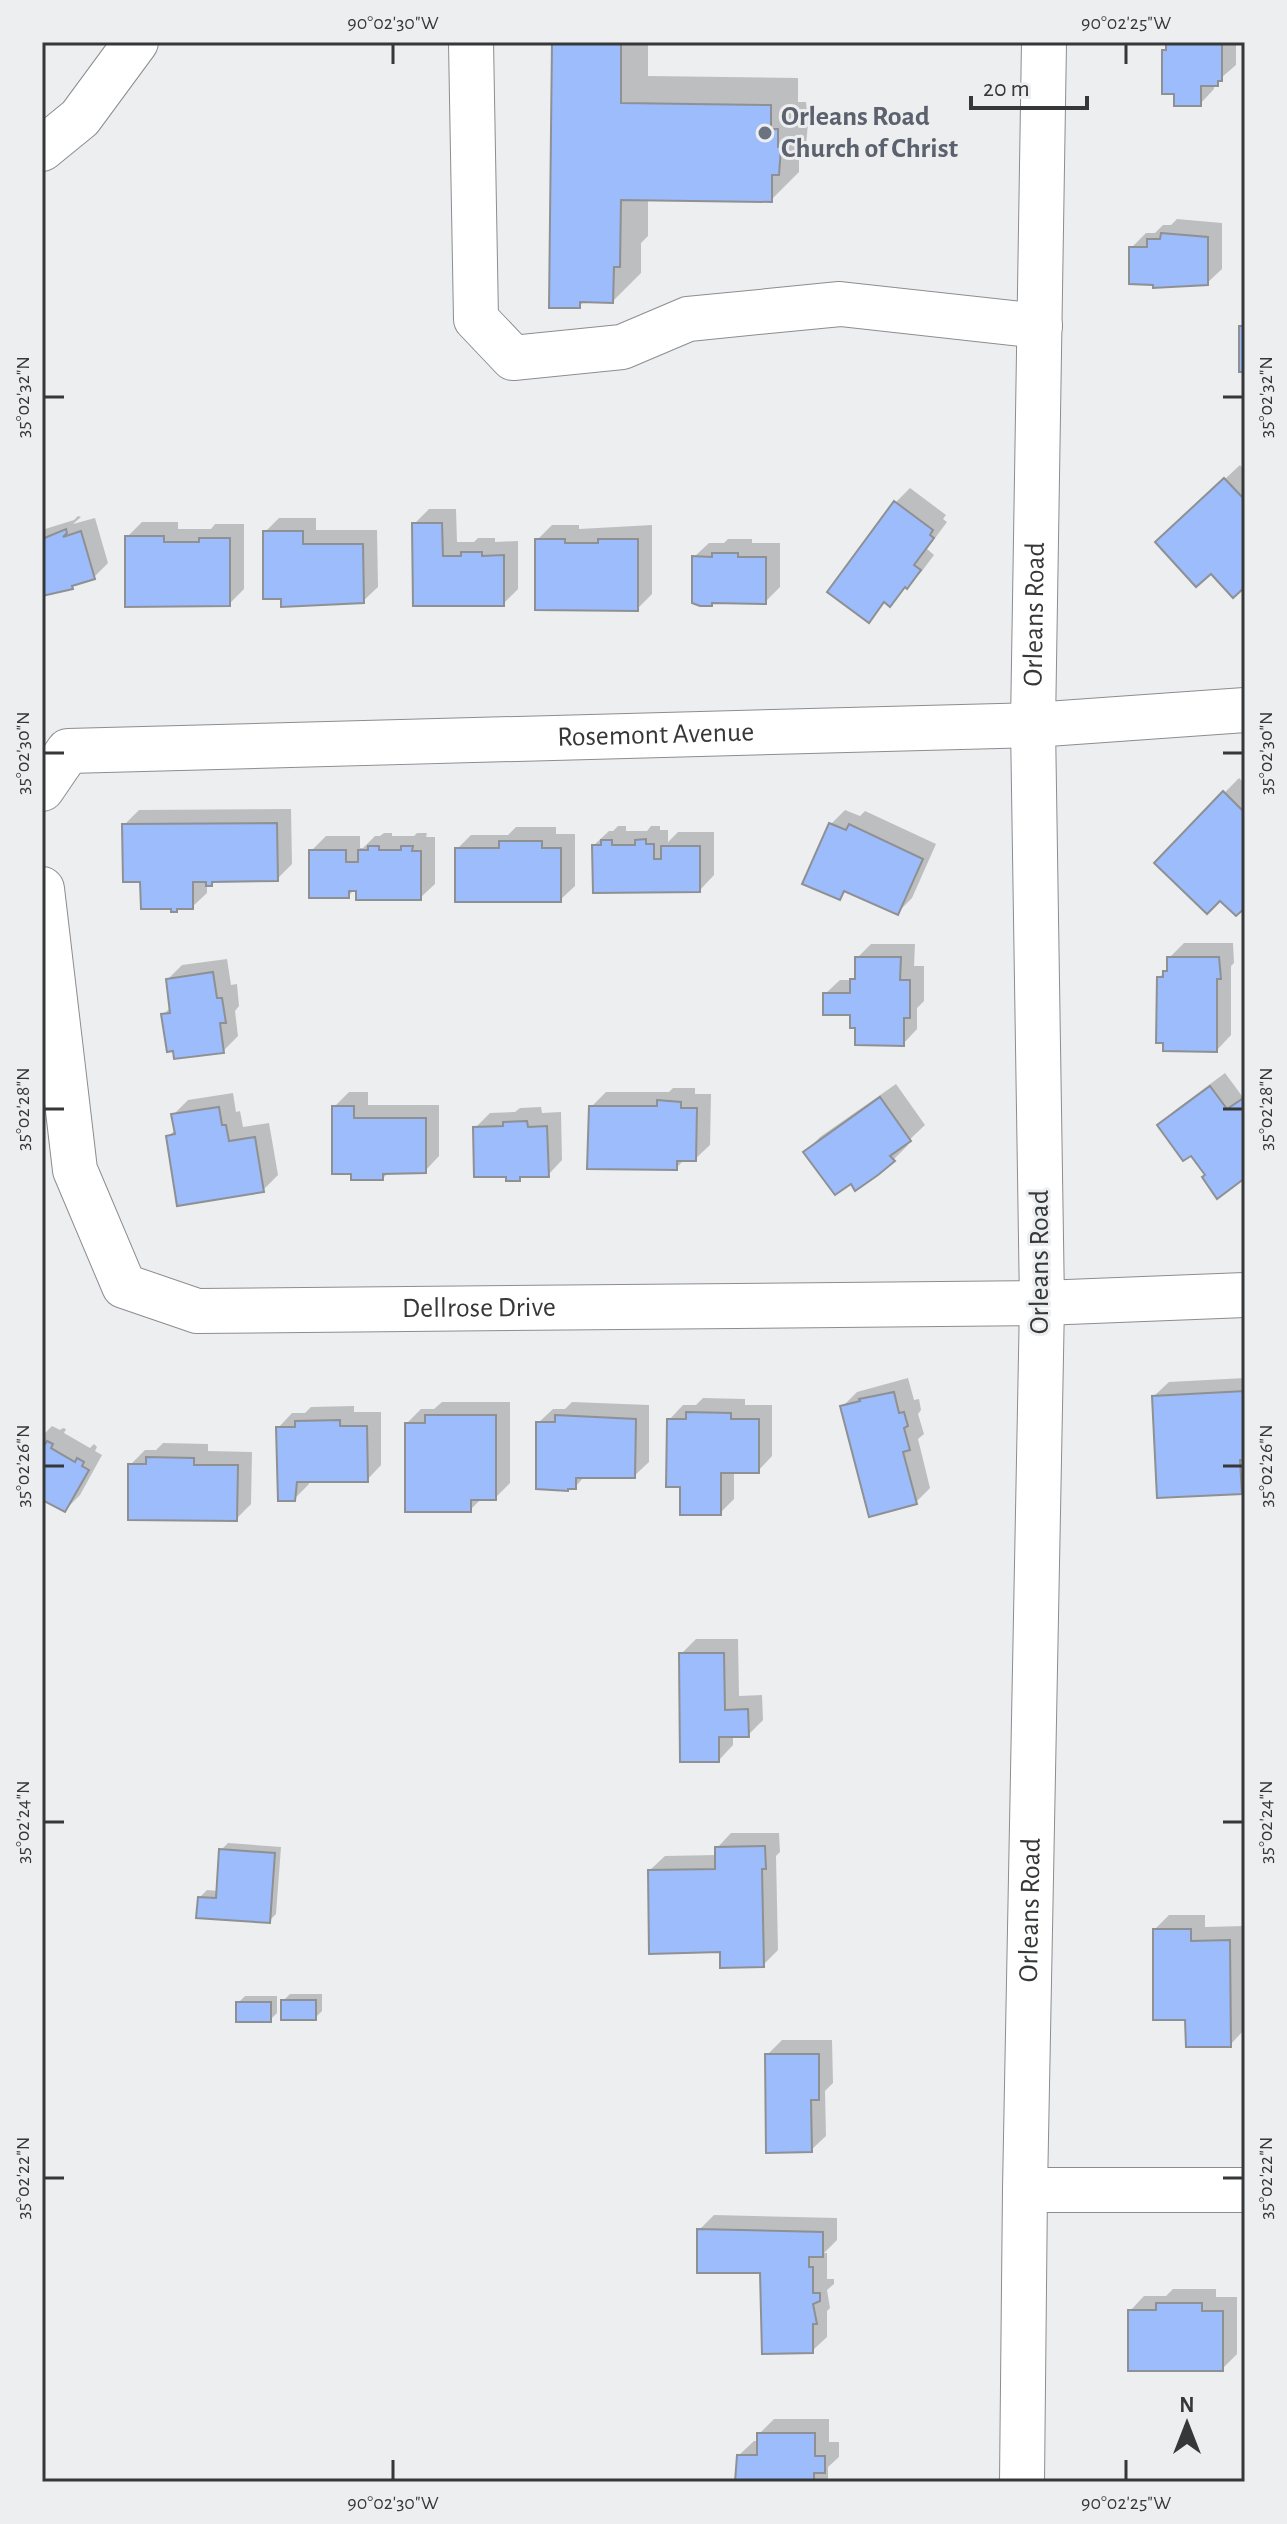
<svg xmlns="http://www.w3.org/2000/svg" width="1287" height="2524" viewBox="0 0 1287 2524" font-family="'Alegreya Sans',sans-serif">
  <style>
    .shadow { fill: #0003 }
    .building { fill: #9cbcfb; stroke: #8f9093; stroke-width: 2 }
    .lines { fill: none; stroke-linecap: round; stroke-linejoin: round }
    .minor-casing { stroke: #8c8d90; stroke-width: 46 }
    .minor { stroke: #fff; stroke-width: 44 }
    .ticks { fill: none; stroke: #363738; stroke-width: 3 }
    .worship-dot { fill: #6b7280; stroke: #eceef0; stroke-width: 3 }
    .labels { text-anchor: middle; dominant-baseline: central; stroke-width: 6; stroke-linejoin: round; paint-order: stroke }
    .worship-label { font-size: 28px; font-weight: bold; fill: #5b616d; stroke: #eceef0; text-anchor: start }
    .street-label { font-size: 28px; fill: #363738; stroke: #eceef0 }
    .neatline { fill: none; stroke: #363738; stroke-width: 3 }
    .ticks-label { font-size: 20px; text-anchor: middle; fill: #363738 }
  </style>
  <rect width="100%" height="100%" fill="#eceef0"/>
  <g class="shadow">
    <path d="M554 42H648V76L798 78V102H806L808 124 806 145 799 152V172L771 200 648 198V236L641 243V273L613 301H585L579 306Z"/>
    <path d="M1167 42H1236V65L1214 84V89L1200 104Z"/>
    <path d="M1177 219 1222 223V269L1207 283 1131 248 1146 233H1155L1163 225H1171Z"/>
    <path d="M1240 465 1245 471V584L1172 528Z"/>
    <path d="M910 488 946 515 943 519 947 522 927 549 934 555 922 571 890 604 886 601 869 620 895 503Z"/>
    <path d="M429 509H456L457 542H474L478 538H495V542L518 541V589L503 604H415L414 524Z"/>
    <path d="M78 516 81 517 73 524 95 518 108 563 94 577 42 594V530L74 520Z"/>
    <path d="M279 518H316V530H377L378 587 363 601 265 532Z"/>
    <path d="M142 522H178V529H211L215 524H244V589L229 604 127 537Z"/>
    <path d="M552 525H579V529L652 525V594L637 609 537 540Z"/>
    <path d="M728 539H752V543H780V587L765 602 714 601 711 604 694 557 709 543H724Z"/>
    <path d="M1239 778 1245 784V906L1220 899 1156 863Z"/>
    <path d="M291 809 292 864 277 879 215 880 207 884V893L192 907 173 910 142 880 124 825 139 810Z"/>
    <path d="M845 810 860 816 865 811 936 844 912 898 897 913 847 890 839 898 831 824Z"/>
    <path d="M618 826H626V831H647L651 826H660V830H668V842L678 832H714V875L700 890 594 845 609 831H613Z"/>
    <path d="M516 827H556V834H575V886L560 900 457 849 471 835H508Z"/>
    <path d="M384 833H392V836H414L417 833H427L426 837H435V884L420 898 358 889H355L348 896 311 851 326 836H360V848H363L375 836H380Z"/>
    <path d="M1184 943H1233L1234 963 1231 966V1035L1217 1050 1165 1041 1159 978 1169 967V958Z"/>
    <path d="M871 944H915L914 966H924V1001L917 1008V1029L903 1044 857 1026 852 1013 825 994 840 980H853L857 976V958Z"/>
    <path d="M227 959 231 985 237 984 239 1006 235 1011 238 1036 223 1051 163 1015 171 1007 168 979 182 965Z"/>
    <path d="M1225 1073 1242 1096 1245 1095V1176L1208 1174 1192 1153 1159 1125 1174 1111Z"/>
    <path d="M896 1084 925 1125 906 1143 908 1145 893 1160 851 1182 806 1152 820 1137Z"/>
    <path d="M673 1088H695V1094H711L710 1145 695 1159H685L676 1168 591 1107 606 1092H669Z"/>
    <path d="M349 1092H368V1105H439V1156L425 1171 389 1172 383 1178 334 1107Z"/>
    <path d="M233 1093 236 1112 240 1111 243 1127 269 1123 278 1175 263 1190 168 1137 176 1129 173 1115 188 1100Z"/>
    <path d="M541 1107 542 1113 561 1112 562 1160 548 1175H523L519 1179 475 1128 490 1113 515 1112 520 1108Z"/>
    <path d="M908 1378 914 1400 919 1399 921 1410 918 1414 924 1434 918 1439 930 1488 916 1502 842 1407 857 1392Z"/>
    <path d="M1245 1378V1488L1241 1492 1154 1396 1169 1382Z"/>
    <path d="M703 1398 745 1399V1405H772V1456L758 1471H734V1499L720 1513 682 1485 669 1420 683 1405H696Z"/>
    <path d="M442 1402H510V1483L495 1498H482L470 1510 406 1424 421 1409H434Z"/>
    <path d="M572 1402 649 1405V1462L634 1476H585L575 1487 538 1423 553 1409H565Z"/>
    <path d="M354 1406V1412H381V1465L367 1480H309V1484L294 1499 278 1428 292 1413H305L311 1407Z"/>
    <path d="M52 1426 60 1430 63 1428 66 1429 64 1433 90 1448 94 1444 97 1447 95 1451 102 1455 80 1495 65 1510 42 1500V1436Z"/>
    <path d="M163 1443 208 1444V1451L252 1452 251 1504 236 1519 130 1465 145 1450H156Z"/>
    <path d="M696 1639H738L739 1696 762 1695 763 1720 748 1735H733V1745L719 1760 681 1654Z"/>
    <path d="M731 1833H779L780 1852 776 1856 778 1950 763 1965 722 1950 650 1870 665 1856 717 1855V1848Z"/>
    <path d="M228 1843 281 1847 276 1914 269 1921 200 1897 207 1890 218 1891 221 1850Z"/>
    <path d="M1169 1915H1205V1927L1244 1926V2030L1230 2045 1187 2018 1155 1929Z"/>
    <path d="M290 1994H322V2011L315 2018 283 2001Z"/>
    <path d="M245 1996H277V2013L270 2020 238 2003Z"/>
    <path d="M782 2040H832L833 2083 825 2091 826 2136 811 2150 767 2055Z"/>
    <path d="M714 2215 837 2218V2240L824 2253H827V2279H834V2284L827 2290 830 2308 827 2311V2337L812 2351 762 2271 699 2230Z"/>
    <path d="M1173 2289H1216V2297H1237V2354L1222 2369 1130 2311 1144 2296H1166Z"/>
    <path d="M774 2419H829V2442H839V2457L828 2467V2482H738L739 2455 754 2441H759V2434Z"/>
  </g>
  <g class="building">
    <path d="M552 42H621V103L771 105V129H778V147H781L779 175H772V202L621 200 620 267H614L613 303 580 302V308H549Z"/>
    <path d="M1166 42H1222V81H1218V86H1201V106H1174V94H1162V50H1166Z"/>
    <path d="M1161 233 1208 237V285L1153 288V285L1129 284V247H1147V239H1160Z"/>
    <rect x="1239" y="326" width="6" height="46"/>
    <path d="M1224 478 1245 500V587L1233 598 1211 574 1196 587 1155 542Z"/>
    <path d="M894 501 933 530 930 535 934 538 914 565 921 570 907 589 905 587 890 607 884 602 869 623 827 592Z"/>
    <path d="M412 523H442L443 556H461V552H482V556L504 555V606H413Z"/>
    <path d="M66 529 67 533 63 537 81 531 95 579 72 586 73 589 42 596V539Z"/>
    <path d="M263 531H303V544H363L364 603 281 607V599H263Z"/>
    <path d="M125 536H164V542H199V538H230V606L125 607Z"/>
    <path d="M535 539H565V543H598V539H638V611L535 610Z"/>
    <path d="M712 553H738V557H766V604L712 603V606H700L692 603V556L712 557Z"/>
    <path d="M1223 791 1245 813V908L1236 916 1220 901 1207 914 1154 863Z"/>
    <path d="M277 823 278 881 212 882V886H206V882H193V909H177V912H171V909H141L140 882H123L122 824Z"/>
    <path d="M829 823 846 830 849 824 923 859 898 915 844 891 840 900 802 884Z"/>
    <path d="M646 839V844H654V859H661V846H700V892L593 893 592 845H601V840H612V845H635V840Z"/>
    <path d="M499 841H542V848H561V902H455V848H499Z"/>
    <path d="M368 846H379V850H401V846H413L412 851H421V900H356V891H349V898H309V850H346V862H358V850H368Z"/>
    <path d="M855 957H901L900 980H910V1018H904V1046L855 1045V1028H850V1015H823V993H850V979H855Z"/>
    <path d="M1167 957H1219L1221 979H1217V1052L1163 1051V1043H1156L1157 977H1163V971H1167Z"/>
    <path d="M213 972 217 998H222L226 1023H220L224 1053 174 1059 173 1051 167 1052 161 1014 170 1013 166 979Z"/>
    <path d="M1210 1086 1227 1109 1245 1097V1178L1217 1199 1202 1177 1205 1175 1191 1156 1183 1161 1157 1125Z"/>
    <path d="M880 1097 911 1141 890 1156 895 1161 878 1175 855 1191 851 1184 835 1195 803 1152Z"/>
    <path d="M657 1100 681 1102V1108H697L696 1161H677V1170L587 1169 589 1106H657Z"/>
    <path d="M332 1106H354V1118H426V1173L383 1174V1180H351V1174H332Z"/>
    <path d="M219 1107 222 1125H226L229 1141 255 1137 264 1192 177 1206 166 1136 175 1134 171 1114Z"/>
    <path d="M527 1121 528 1127 547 1126 549 1177H520V1181H506V1177H474L473 1127 503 1126V1122Z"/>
    <path d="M1245 1391V1460H1240L1242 1494 1157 1498 1152 1396Z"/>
    <path d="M894 1392 899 1413 904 1412 908 1426 904 1428 910 1450 903 1452 917 1504 869 1517 840 1406 860 1401 859 1399Z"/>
    <path d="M686 1412 731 1413V1419H759V1473H721V1515H680V1487H666L667 1419H686Z"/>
    <path d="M425 1415H496V1500H471V1512H405V1423H425Z"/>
    <path d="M555 1415 636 1419 635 1478H576V1489H568V1491L536 1489V1422H555Z"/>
    <path d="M340 1420V1426H367L368 1482H297L295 1501H278L276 1427H295V1421Z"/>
    <path d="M47 1441 53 1444 51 1448 75 1462 77 1458 84 1462 82 1466 89 1470 65 1512 42 1500V1443L45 1444Z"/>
    <path d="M146 1457 194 1458V1465H238L237 1521 128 1520V1464H146Z"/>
    <path d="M679 1653H724L725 1710 748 1709 749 1737H719V1762H680Z"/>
    <path d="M765 1846 766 1869H762L764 1967 720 1968V1952L649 1954 648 1870 715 1869V1847Z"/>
    <path d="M219 1849 275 1853 270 1923 196 1918 198 1897 216 1898Z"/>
    <path d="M1153 1929H1191V1941L1230 1940 1231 2047H1186L1185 2020H1153Z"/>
    <rect x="281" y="2000" width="35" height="20"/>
    <rect x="236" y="2002" width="35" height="20"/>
    <path d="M765 2054H819V2100H811L812 2152 766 2153Z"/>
    <path d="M697 2229 823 2232V2257H809V2267H813V2293H820V2301L813 2304 817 2324H813V2353L762 2354 760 2273H697Z"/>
    <path d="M1156 2303H1202V2311H1223V2371H1128V2310H1156Z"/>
    <path d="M757 2433H815V2456H825V2473H814V2482H735L737 2455H757Z"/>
  </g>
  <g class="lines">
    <g class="minor-casing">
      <g id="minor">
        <path d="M471 42 476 319 513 358 622 347 688 319 840 304 1040 326"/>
        <path d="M42 149 80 118 136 42"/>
        <path id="s1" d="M42 789 68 751 1033 725 1245 710"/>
        <path id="s2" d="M42 889 75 1170 124 1286 197 1311 1042 1303 1245 1295"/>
        <path d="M1025 2190H1245"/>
        <path id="s3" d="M1022 2482 1025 2190 1042 1303 1033 725 1044 42"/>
      </g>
    </g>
    <use href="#minor" class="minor"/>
  </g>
  <path class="ticks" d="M393 44V64M1126 44V64M44 397H64M1223 397H1243M44 753H64M1223 753H1243M44 1109H64M1223 1109H1243M44 1466H64M1223 1466H1243M44 1822H64M1223 1822H1243M44 2178H64M1223 2178H1243M393 2460V2480M1126 2460V2480"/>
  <circle class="worship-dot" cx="765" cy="133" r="8"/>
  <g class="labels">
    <g class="worship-label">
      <text x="781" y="117">Orleans Road<tspan x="781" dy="32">Church of Christ</tspan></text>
    </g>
    <g class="street-label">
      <text stroke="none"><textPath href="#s3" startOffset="1868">Orleans Road</textPath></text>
      <text stroke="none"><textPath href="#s1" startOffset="634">Rosemont Avenue</textPath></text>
      <text transform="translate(1040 1262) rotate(-90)">Orleans Road</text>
      <text stroke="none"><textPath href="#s2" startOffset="768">Dellrose Drive</textPath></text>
      <text stroke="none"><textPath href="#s3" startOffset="572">Orleans Road</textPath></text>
    </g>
  </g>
  <rect width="1287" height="2524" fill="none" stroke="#eceef0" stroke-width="88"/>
  <g transform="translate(1187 2424)" stroke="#eceef0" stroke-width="6" paint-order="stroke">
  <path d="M0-6L14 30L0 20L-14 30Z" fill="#363738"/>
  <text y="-12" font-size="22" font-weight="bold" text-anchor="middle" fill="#363738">N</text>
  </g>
  <path d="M971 96v12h116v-12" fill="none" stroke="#363738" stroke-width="4"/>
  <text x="983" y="96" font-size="24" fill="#363738" stroke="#eceef0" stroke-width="6" paint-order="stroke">20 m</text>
  <rect x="44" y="44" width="1199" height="2436" class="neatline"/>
  <g class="ticks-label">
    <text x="393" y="29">90°02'30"W</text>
    <text x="1126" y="29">90°02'25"W</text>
    <text transform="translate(22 397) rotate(-90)" y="7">35°02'32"N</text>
    <text transform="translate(1265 397) rotate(-90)" y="7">35°02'32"N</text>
    <text transform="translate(22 753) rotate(-90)" y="7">35°02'30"N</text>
    <text transform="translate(1265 753) rotate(-90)" y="7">35°02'30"N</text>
    <text transform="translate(22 1109) rotate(-90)" y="7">35°02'28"N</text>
    <text transform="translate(1265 1109) rotate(-90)" y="7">35°02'28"N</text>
    <text transform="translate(22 1466) rotate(-90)" y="7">35°02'26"N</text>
    <text transform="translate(1265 1466) rotate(-90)" y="7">35°02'26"N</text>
    <text transform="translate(22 1822) rotate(-90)" y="7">35°02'24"N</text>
    <text transform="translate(1265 1822) rotate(-90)" y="7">35°02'24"N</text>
    <text transform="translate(22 2178) rotate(-90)" y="7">35°02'22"N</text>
    <text transform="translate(1265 2178) rotate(-90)" y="7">35°02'22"N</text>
    <text x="393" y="2509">90°02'30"W</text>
    <text x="1126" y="2509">90°02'25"W</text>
  </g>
</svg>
